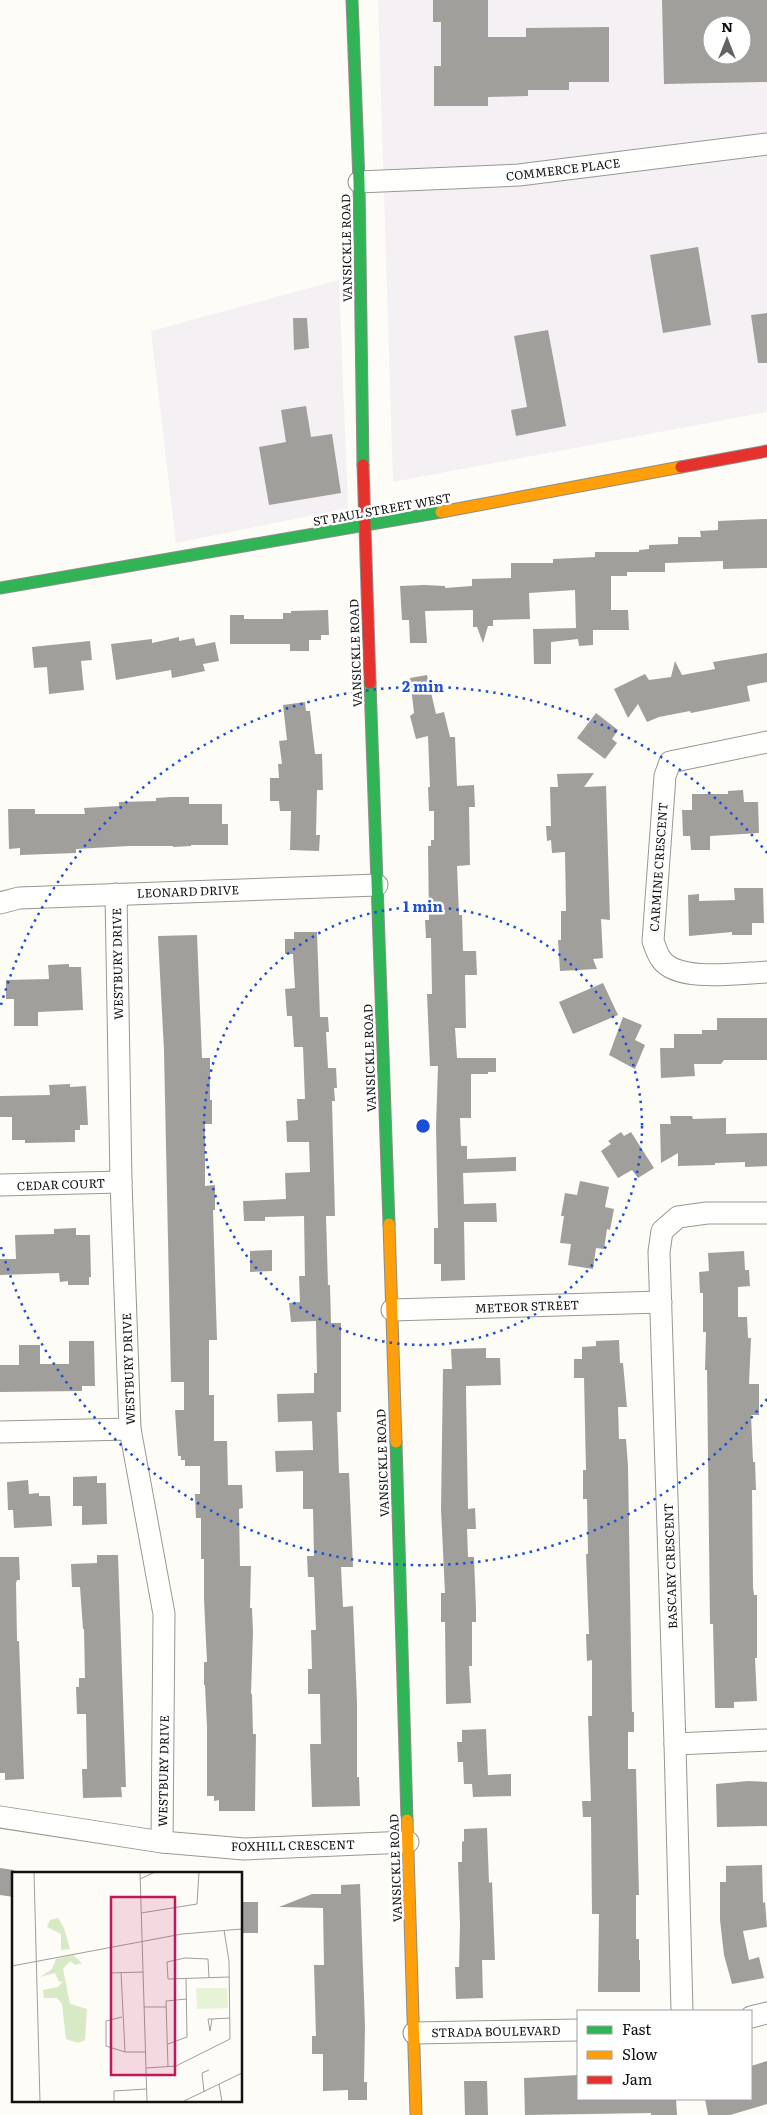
<svg xmlns="http://www.w3.org/2000/svg" width="767" height="2115" viewBox="0 0 767 2115" font-family="Literata,serif">
  <style>
    .industrial { fill: #f5f0f3; fill-rule: evenodd }
    .building { fill: #a19f9c; fill-rule: evenodd }
    .lines { fill: none; stroke-linecap: round; stroke-linejoin: round }
    .street-casing { stroke: #979795; stroke-width: 23 }
    .fast-casing { stroke: #8e8d8b; stroke-width: 13 }
    .slow-casing { stroke: #8e8d8b; stroke-width: 13 }
    .jam-casing { stroke: #8e8d8b; stroke-width: 13 }
    .street { stroke: #fffffe; stroke-width: 21 }
    .fast { stroke: #30b455; stroke-width: 11 }
    .slow { stroke: #ff9f0a; stroke-width: 11 }
    .jam { stroke: #e5322d; stroke-width: 11 }
    .ring { fill: none; stroke: #1d4ed8; stroke-width: 2.5; stroke-dasharray: 2.5 5 }
    .labels { text-anchor: middle; dominant-baseline: central; stroke-width: 5; stroke-linejoin: round; paint-order: stroke }
    .street-label { font-size: 12px; fill: #111; stroke: #fff }
    .inset-road { fill: none; stroke: #9f9e9b; stroke-width: 1 }
    .view { fill: #c2185b; fill-opacity: 0.15; stroke: #c2185b; stroke-width: 2.5 }
    .inset-edge { fill: none; stroke: #111; stroke-width: 2.5 }
    .centre { fill: #1d4ed8; stroke: #fff; stroke-width: 2.5 }
    .ring-label { font-size: 15px; text-anchor: middle; font-weight: bold; fill: #1d4ed8; stroke: #fff; stroke-width: 5; stroke-linejoin: round; paint-order: stroke }
  </style>
  <rect width="100%" height="100%" fill="#fdfcf7"/>
  <g class="industrial">
    <path d="M378 0H767V412L393 482ZM712 25H742V55H712Z"/>
    <path d="M339 280 348 508 176 543 151 331Z"/>
  </g>
  <g class="building">
    <path d="M433 0H488V37H526V28L609 27V82H569V90H528V96L488 97V106H434V66H441V22H433Z"/>
    <path d="M662 0H767V82L664 84ZM712 25H742V55H712Z"/>
    <path d="M698 247 711 325 663 333 650 255Z"/>
    <path d="M767 313V363H758L751 315Z"/>
    <path d="M293 318H307L309 348 294 350Z"/>
    <path d="M548 330 566 426 516 436 511 410 527 407 514 336Z"/>
    <path d="M306 406 311 437 332 434 341 493 269 505 259 447 286 442 281 410Z"/>
    <path d="M767 519V568L723 569V561L665 563V572H627V576H611V610H628L629 630H593V645L579 646 578 639 551 642V664H534L533 629 576 628 575 590 529 593 530 619 493 620V626H488L483 643 477 627H473V610L425 611 427 643H410L409 620H402L400 586 424 585 445 586V588L472 586V579L511 578V563H553V559L595 557V552H639V550L649 549V545L678 544V537H701L700 531 718 530V521Z"/>
    <path d="M328 610 329 635H321V640H309V651H290V644H230V615H244V619H283V613H291V611Z"/>
    <path d="M179 637V641L194 638 196 646 215 642 219 661 203 664 205 671 172 678 171 670 116 680 111 644 152 639V643Z"/>
    <path d="M90 641 92 660 81 661 84 690 49 694 47 667 34 668 32 647Z"/>
    <path d="M767 653V682L747 686 750 701 691 713 690 711 659 717 647 722 638 704 628 718 614 689 645 674 649 680 671 677 675 661 682 675 715 669 713 662Z"/>
    <path d="M427 675 436 714 444 712 450 737H455L457 786 474 785 475 807H469L470 865 457 866 459 915H462L463 951H476L477 975H465L466 1028H455L457 1058H496V1072H488V1074H471V1118H460L461 1146H467V1159L516 1157V1171L463 1173 464 1204 496 1203 497 1222H464L465 1280 441 1281V1264H434V1228H438L436 1127 438 1066H430L427 994H432L431 938H426L425 920H429L428 846H431V840H434V811H429L428 787H430L428 736 416 739 410 716 414 713 410 678Z"/>
    <path d="M305 702 306 711H310L315 754H322L323 790H317L316 835H320L319 851 290 850 291 811H280L279 801H270V778H279L278 764H282L279 741 287 740 283 705Z"/>
    <path d="M596 713 618 730 612 739 617 743 605 759 577 738Z"/>
    <path d="M594 773 584 787 606 786 610 920 601 919 603 958 593 959 597 969 560 971 558 940H561V911H566L565 852 552 853 551 840 547 841 546 826H551L550 787H558L557 774Z"/>
    <path d="M743 790 744 802H758L759 833 710 836V850H691L690 836H683L682 810H692V794H728V791Z"/>
    <path d="M171 797H189V804H222V824H228V845H191V846L173 847V846H129L76 849V853L20 855V848L9 849 8 809H35V814H85L84 808 119 806V802L156 801V798Z"/>
    <path d="M734 888H763L764 923H752V935H732V932L689 936 688 895 699 894V901L735 900Z"/>
    <path d="M294 932H317L320 1017H328L329 1032H326L328 1068H336L337 1088H334L335 1101H332L335 1216H326L328 1285H330L331 1323H341V1412H337L339 1473H349L353 1567H341L343 1607 353 1606 357 1702V1777H359L360 1806 312 1807 310 1744H321L320 1694H308V1669H312L311 1630H316L314 1577H308L307 1556H314L313 1509H303V1471L276 1472 275 1451 313 1450 312 1421 278 1422 277 1394 314 1393V1373H317L316 1321 291 1322 289 1303 300 1302 299 1276H305L304 1216 265 1217V1221H244L243 1201 286 1199 285 1173 310 1172 309 1142H287L286 1121 298 1120 297 1099H305L303 1047H294L292 1016H287L285 989 295 988 293 954H285V939H294Z"/>
    <path d="M197 935 202 1058H210V1100H212V1124H205V1186L215 1185V1210H213L217 1340H209V1395H214V1441H227L228 1485H242L243 1508 239 1509 240 1566H251L250 1608H252L253 1632 251 1694H252L253 1734H256L255 1811H219V1800L214 1801V1796H207V1727L205 1685H204V1662H207L204 1599V1559H201V1518H196L195 1494H200V1466H185V1460H181V1456H178L175 1410H184V1382H171L164 1051 158 936Z"/>
    <path d="M69 964V967H81L83 1010 38 1012V1026H14V999H6V980L49 979 48 965Z"/>
    <path d="M603 983 618 1015 573 1034 559 1002Z"/>
    <path d="M623 1017 642 1025 635 1040 645 1045 635 1069 609 1055Z"/>
    <path d="M717 1018H767V1060H724L721 1064H694L695 1076 661 1078 660 1048H674V1034H702V1030H717Z"/>
    <path d="M70 1084V1087L86 1086 88 1125H80V1130H75V1142L25 1143V1140H12V1117H0V1096L50 1095 49 1085Z"/>
    <path d="M670 1116H692L693 1119 726 1118V1134L767 1133V1166L745 1167V1162L715 1163V1165L678 1166V1153L661 1163 660 1124H671Z"/>
    <path d="M621 1132 624 1136 631 1132 654 1168 638 1178 632 1170 618 1178 601 1151 611 1144 608 1141Z"/>
    <path d="M580 1181 609 1187 605 1207 614 1209 610 1230 607 1229 604 1249 596 1248 593 1269 568 1265 571 1244 560 1243 564 1216H561L565 1193 577 1195Z"/>
    <path d="M76 1228V1235H90L91 1277H89V1285H68V1281L60 1282 59 1273 0 1275V1259H16L15 1235 54 1234V1229Z"/>
    <path d="M272 1250V1271L250 1272V1251Z"/>
    <path d="M744 1251 745 1270H749L750 1286 738 1287V1317H747L748 1338H751L749 1384H759V1415H751L753 1462H755L756 1490H752L753 1587 754 1595H757V1658H755L757 1701 734 1702V1708H715L713 1624H710L707 1370H705L706 1332H703V1293H700L699 1272 709 1271 708 1253Z"/>
    <path d="M619 1340 620 1363H623L627 1407H618L619 1439H626L628 1466 632 1712H634V1732H628V1769H636L639 1895H636V1939H639V1960H640V1992H598L599 1914H592L591 1817H583L582 1801H591L588 1716H592V1660L587 1661 586 1634H589L586 1554H588L587 1499H583V1470H586L584 1378H574V1359H582V1347L596 1346V1341Z"/>
    <path d="M69 1341H94L95 1386H82V1391L0 1392V1365H19V1345H40V1364H69Z"/>
    <path d="M486 1348V1358H500L501 1385 466 1386V1391L468 1509 475 1508 476 1529H467L468 1557H474L476 1609V1622H472V1666H469L471 1703 446 1704 445 1622H441V1593H445L441 1509 443 1369H452L451 1349Z"/>
    <path d="M97 1476V1483H106L107 1524 82 1525V1506H73V1477Z"/>
    <path d="M28 1480 29 1494 39 1493V1496H50L52 1526 14 1528 13 1510H8L7 1482Z"/>
    <path d="M97 1555H118L126 1787H121L122 1797 83 1798 82 1769H87L86 1714H77L76 1687H79V1678H85L84 1629H83L80 1587H72L71 1564 97 1563Z"/>
    <path d="M0 1557H19L20 1580H17L16 1583 17 1641H19L24 1779 5 1780V1773H0Z"/>
    <path d="M486 1729 488 1775 511 1774V1796L473 1797 472 1784H464L463 1762H458L457 1742H462V1730Z"/>
    <path d="M748 1781 767 1782V1826L717 1827 716 1784Z"/>
    <path d="M487 1828 489 1883 492 1882 495 1960H482L483 1998 456 1999 455 1967H459L460 1925 458 1862H462V1842L464 1841V1829Z"/>
    <path d="M762 1865 763 1903 765 1902 767 1927 743 1931 749 1960 759 1957 764 1978 732 1984 724 1955 720 1920V1882H726V1866Z"/>
    <path d="M0 1868 14 1870V1897L0 1895Z"/>
    <path d="M360 1884 365 2026 364 2082H367V2100H348V2090L323 2091V2054H312V2036H316L314 1965H324L323 1908 279 1907 312 1894H341V1885Z"/>
    <rect x="241" y="1902" width="17" height="31"/>
    <path d="M767 2061V2104L730 2115H708L705 2099H751V2066Z"/>
    <path d="M578 2075V2099H676L677 2115H651V2113L525 2115 524 2078Z"/>
    <path d="M464 2081H487L488 2115H465Z"/>
  </g>
  <g class="lines">
    <g class="street-casing">
      <g id="street">
        <path d="M359 182 519 175 767 144"/>
        <path d="M767 742 670 762 665 776 653 941C655 946 657 954 661 959 677 983 741 973 767 972"/>
        <path d="M116 894 121 1182 130 1429 164 1614 162 1842"/>
        <path d="M0 903 19 898 377 885"/>
        <path d="M0 1185 121 1182"/>
        <path d="M392 1310 661 1302"/>
        <path d="M0 1432 130 1429"/>
        <path d="M675 1744 767 1740"/>
        <path d="M0 1817 162 1842 244 1849 408 1842"/>
        <path d="M682 2011 675 1744 659 1252 662 1231 678 1217 707 1213H767"/>
        <path d="M751 2017 767 2013"/>
        <path d="M414 2033 578 2030"/>
      </g>
    </g>
    <g class="fast-casing">
      <g id="fast">
        <path d="M352 0 359 182 363 465"/>
        <path d="M0 588 441 512"/>
        <path d="M370 683 389 1224"/>
        <path d="M396 1442 407 1820"/>
      </g>
    </g>
    <g class="slow-casing">
      <g id="slow">
        <path d="M441 512 681 467"/>
        <path d="M389 1224 396 1442"/>
        <path d="M407 1820 416 2115"/>
      </g>
    </g>
    <g class="jam-casing">
      <g id="jam">
        <path d="M363 465 370 683"/>
        <path d="M681 467 767 451"/>
      </g>
    </g>
    <use href="#street" class="street"/>
    <use href="#fast" class="fast"/>
    <use href="#slow" class="slow"/>
    <use href="#jam" class="jam"/>
  </g>
  <g class="ring">
    <circle cx="423" cy="1126" r="219"/>
    <path d="M767 1399A439 439 0 0 1 1 1247M1 1005A439 439 0 0 1 767 853"/>
  </g>
  <g class="labels">
    <g class="street-label">
      <text transform="translate(563 169) rotate(-7)">COMMERCE PLACE</text>
      <text transform="translate(346 248) rotate(-91)">VANSICKLE ROAD</text>
      <text transform="translate(382 509) rotate(-10)">ST PAUL STREET WEST</text>
      <text transform="translate(355 653) rotate(-92)">VANSICKLE ROAD</text>
      <text transform="translate(658 867) rotate(-86)">CARMINE CRESCENT</text>
      <text transform="translate(188 891) rotate(-2)">LEONARD DRIVE</text>
      <text transform="translate(117 964) rotate(-91)">WESTBURY DRIVE</text>
      <text transform="translate(369 1058) rotate(-92)">VANSICKLE ROAD</text>
      <text transform="translate(61 1184) rotate(-2)">CEDAR COURT</text>
      <text transform="translate(527 1306) rotate(-2)">METEOR STREET</text>
      <text transform="translate(128 1369) rotate(-92)">WESTBURY DRIVE</text>
      <text transform="translate(382 1463) rotate(-92)">VANSICKLE ROAD</text>
      <text transform="translate(670 1566) rotate(-92)">BASCARY CRESCENT</text>
      <text transform="translate(163 1771) rotate(-89)">WESTBURY DRIVE</text>
      <text transform="translate(293 1845) rotate(-1)">FOXHILL CRESCENT</text>
      <text transform="translate(395 1868) rotate(-92)">VANSICKLE ROAD</text>
      <text transform="translate(496 2031) rotate(-1)">STRADA BOULEVARD</text>
    </g>
  </g>
  <g transform="translate(12 1872)">
    <rect width="230" height="230" fill="#fdfcf7"/>
    <path d="M184 116H215L216 136 185 137Z" fill="#e7f3d7"/>
    <path d="M46 46 52 56 58 77 49 78V62L35 55 38 48ZM61 83 70 91 63 93 58 89 51 97 58 132 75 137 73 168 66 171 54 167 50 132 45 126H32L31 118 46 115 51 109 47 110 43 101 28 105 40 97 44 87Z" fill="#d8eac5"/>
    <path class="inset-road" d="M22 0 28 230M128 0 135 230M128 7 143 0M129 41 185 32 187 0M0 94 170 62 230 57M109 100 113 180M98 101 131 100M197 106 196 87 173 86 155 90 156 107 217 105M132 135H154M110 145 94 149V174L113 180H133M200 147 198 159 196 147H200L218 146M156 172 175 165 174 106M156 195 154 129 175 127M134 196 164 194 218 167 217 89 212 58M207 212 210 230M192 220 190 201 197 198M102 230V219L134 217M170 230 230 201"/>
    <path class="view" d="M99 25H163V203H99Z"/>
    <rect width="230" height="230" class="inset-edge"/>
  </g>
  <circle cx="423" cy="1126" r="8" class="centre"/>
  <g class="ring-label">
    <text x="423" y="692">2 min</text>
    <text x="423" y="912">1 min</text>
  </g>
  <rect x="577" y="2010" width="175" height="90" fill="#ffffff" stroke="#a0a0a0"/>
  <rect x="587" y="2026" width="25" height="8" fill="#30b455" stroke="#a0a0a0"/>
  <text x="622" y="2035" font-size="15" fill="#111111">Fast</text>
  <rect x="587" y="2051" width="25" height="8" fill="#ff9f0a" stroke="#a0a0a0"/>
  <text x="622" y="2060" font-size="15" fill="#111111">Slow</text>
  <rect x="587" y="2076" width="25" height="8" fill="#e5322d" stroke="#a0a0a0"/>
  <text x="622" y="2085" font-size="15" fill="#111111">Jam</text>
  <g transform="translate(727 40)"><circle r="24" fill="#ffffff" stroke="#a0a0a0"/>
  <path d="M0-4L9 19L0 12L-9 19Z" fill="#646362"/>
  <text y="-8" font-size="14" font-weight="bold" text-anchor="middle" fill="#111111">N</text>
  </g>
</svg>
